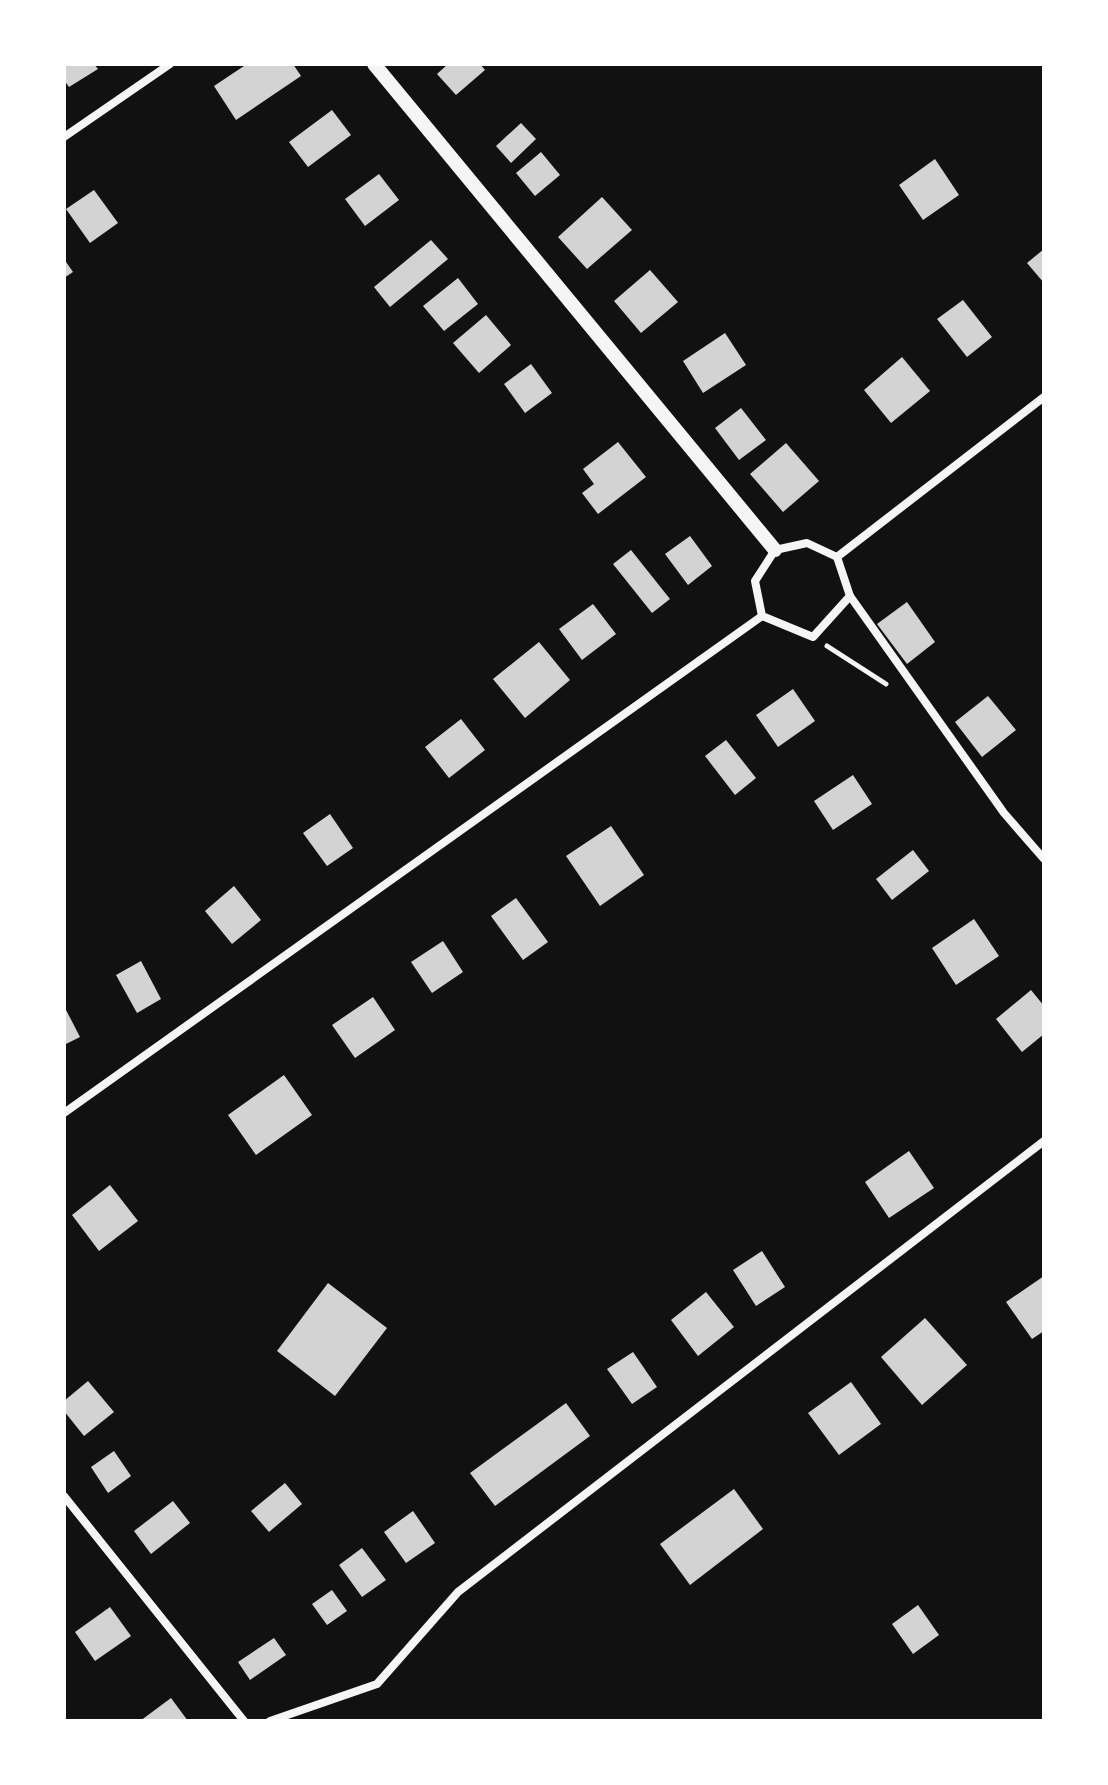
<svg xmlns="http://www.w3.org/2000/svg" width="1108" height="1785" viewBox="0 0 1108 1785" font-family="'DM Sans',sans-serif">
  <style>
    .building { fill: #d3d3d3 }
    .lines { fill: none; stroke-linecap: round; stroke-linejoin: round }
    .path { stroke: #f5f5f5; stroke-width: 5 }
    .minor { stroke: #f5f5f5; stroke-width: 8 }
    .tertiary { stroke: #f5f5f5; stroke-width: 14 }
  </style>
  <rect width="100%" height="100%" fill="#111"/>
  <g class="building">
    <path d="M64 64H94L98 69 69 87 64 80Z"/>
    <path d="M247 64H293L301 76 236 120 214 86Z"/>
    <path d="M448 64H480L485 70 456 95 437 74Z"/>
    <path d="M332 110 351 135 308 167 289 142Z"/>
    <path d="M521 123 536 139 511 163 496 146Z"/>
    <path d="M541 152 560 175 535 196 516 173Z"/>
    <path d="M935 159 959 195 923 220 899 185Z"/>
    <path d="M379 174 399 200 365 226 345 199Z"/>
    <path d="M94 190 118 223 90 243 66 209Z"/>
    <path d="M602 197 632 230 587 269 558 237Z"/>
    <path d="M431 240 448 259 390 307 374 287Z"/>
    <path d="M1044 249V283L1027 263Z"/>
    <path d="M64 259 73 272 64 278Z"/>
    <path d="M650 270 678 302 641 333 614 301Z"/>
    <path d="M458 278 478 304 444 331 423 306Z"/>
    <path d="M963 300 992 337 967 357 937 319Z"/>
    <path d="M486 315 511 345 479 373 453 343Z"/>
    <path d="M725 333 746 365 703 393 683 361Z"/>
    <path d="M902 357 930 391 891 423 864 390Z"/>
    <path d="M531 364 552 393 525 413 504 384Z"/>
    <path d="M741 408 766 440 739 460 715 428Z"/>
    <path d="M618 442 646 477 598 514 582 493 594 484 583 469Z"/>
    <path d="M786 443 819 481 783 512 750 474Z"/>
    <path d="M690 536 712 566 688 585 665 554Z"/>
    <path d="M631 550 670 599 652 613 613 564Z"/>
    <path d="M907 602 935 642 907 664 877 624Z"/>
    <path d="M593 604 616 634 582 660 559 629Z"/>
    <path d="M539 642 570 680 525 718 493 679Z"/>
    <path d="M793 689 815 721 778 747 756 715Z"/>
    <path d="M988 696 1016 730 982 757 955 722Z"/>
    <path d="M461 719 485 750 449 778 425 747Z"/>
    <path d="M726 740 756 778 735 795 705 756Z"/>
    <path d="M853 775 872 804 833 830 814 801Z"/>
    <path d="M330 814 353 848 327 866 303 833Z"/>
    <path d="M611 826 644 875 600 906 566 856Z"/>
    <path d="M913 850 929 871 892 900 876 879Z"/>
    <path d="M234 886 261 920 232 944 205 911Z"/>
    <path d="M516 898 548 942 523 960 491 916Z"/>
    <path d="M974 919 999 956 956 985 932 948Z"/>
    <path d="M443 941 463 972 432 993 411 962Z"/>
    <path d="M141 961 161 999 137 1013 116 975Z"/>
    <path d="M1031 990 1044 1006V1034L1022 1052 996 1019Z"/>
    <path d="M373 997 395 1030 355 1058 332 1025Z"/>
    <path d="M64 1006 80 1037 64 1045Z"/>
    <path d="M284 1075 312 1115 256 1155 228 1115Z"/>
    <path d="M909 1151 934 1188 889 1218 865 1182Z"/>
    <path d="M110 1185 138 1221 99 1251 72 1215Z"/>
    <path d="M762 1251 785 1287 756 1306 733 1270Z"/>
    <path d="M1044 1276V1331L1032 1339 1006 1302Z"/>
    <path d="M328 1283 387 1328 335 1396 277 1351Z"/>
    <path d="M706 1292 734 1327 698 1356 671 1320Z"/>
    <path d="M925 1318 967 1365 922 1405 881 1357Z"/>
    <path d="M633 1352 657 1387 632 1404 607 1369Z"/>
    <path d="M88 1381 114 1412 84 1436 64 1411V1401Z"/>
    <path d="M851 1382 881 1424 839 1455 808 1413Z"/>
    <path d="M566 1403 590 1436 495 1506 470 1473Z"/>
    <path d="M114 1451 131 1476 108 1493 91 1467Z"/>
    <path d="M285 1483 302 1504 269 1532 251 1511Z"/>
    <path d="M734 1489 763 1529 690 1585 660 1544Z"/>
    <path d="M173 1501 190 1523 151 1554 134 1531Z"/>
    <path d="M413 1511 435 1543 406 1563 384 1532Z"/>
    <path d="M362 1548 386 1580 362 1597 339 1565Z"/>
    <path d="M332 1590 347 1611 327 1625 312 1604Z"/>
    <path d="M918 1605 939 1635 913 1654 892 1624Z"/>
    <path d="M110 1607 131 1636 95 1661 75 1632Z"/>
    <path d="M274 1638 286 1655 250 1680 238 1662Z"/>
    <path d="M171 1698 188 1721H140Z"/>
  </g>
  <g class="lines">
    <path class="path" d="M827 646 886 684"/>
    <g class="minor">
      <path d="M64 137 170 64"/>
      <path d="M807 543 837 557 850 596 813 637 762 616 755 581 775 550Z"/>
      <path d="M837 557 1044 397"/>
      <path d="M850 596 1004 813 1044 859"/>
      <path d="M64 1113 762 616"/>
      <path d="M64 1496 244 1721"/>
      <path d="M270 1721 377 1684 458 1592 1044 1141"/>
    </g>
    <path class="tertiary" d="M374 64 775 550"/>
  </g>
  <rect width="1108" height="1785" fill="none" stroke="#ffffff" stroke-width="132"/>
</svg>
